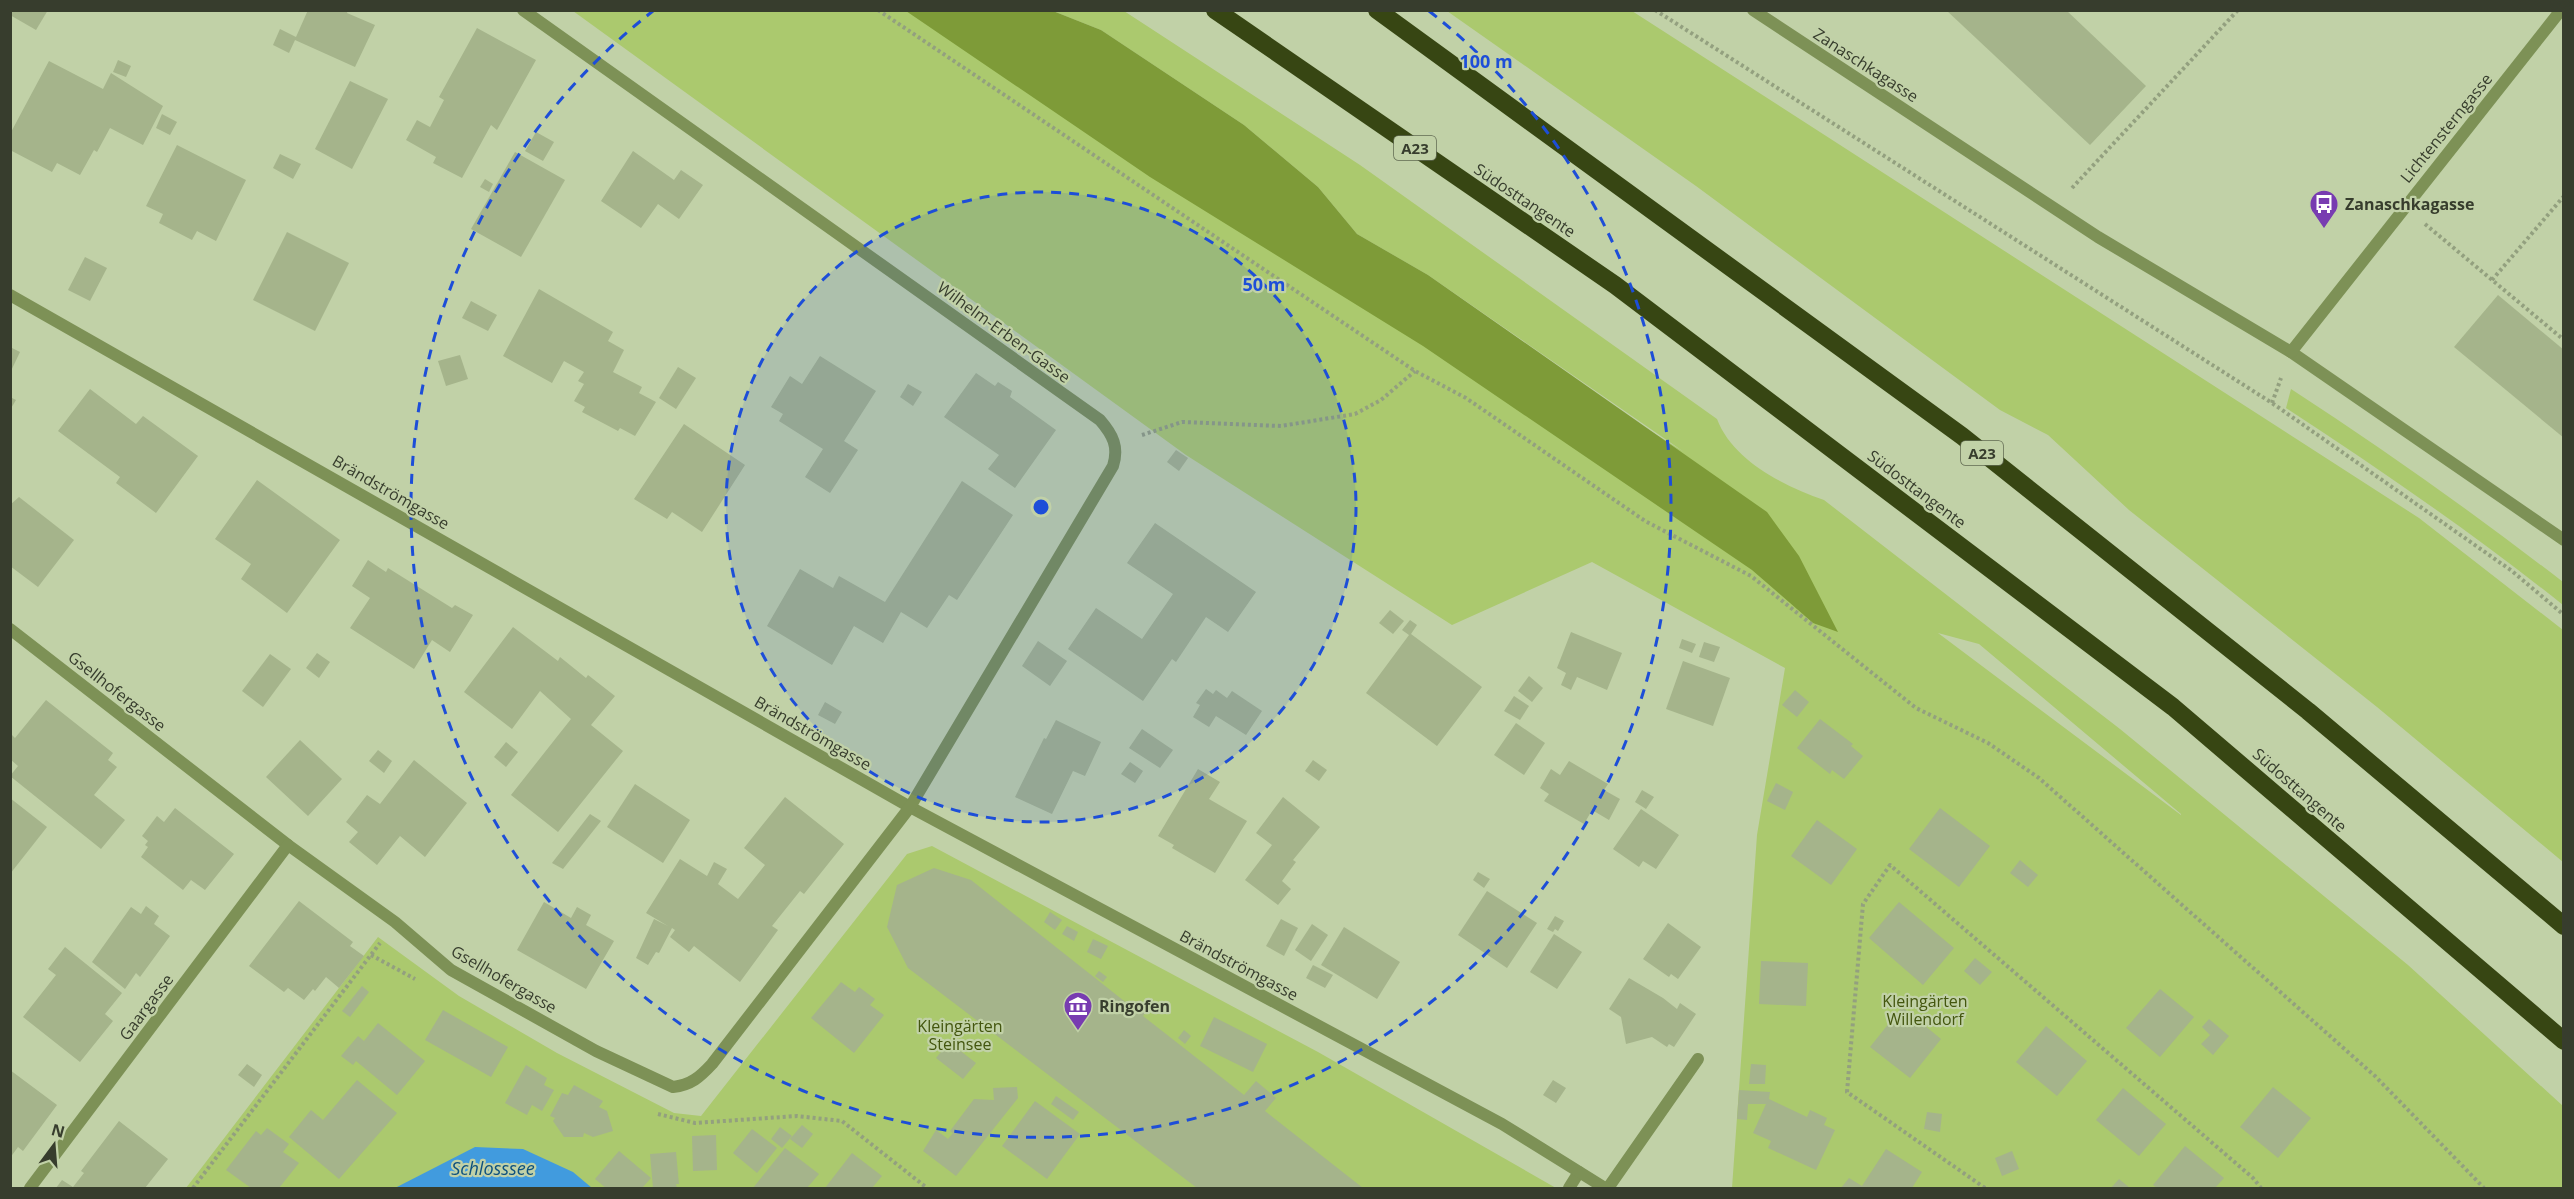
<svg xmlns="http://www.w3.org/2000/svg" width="2574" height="1199" viewBox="0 0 2574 1199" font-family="'Open Sans',sans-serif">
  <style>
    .green { fill: #abc96e; fill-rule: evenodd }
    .forest { fill: #7e9b38 }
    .water { fill: #419bde }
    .building { fill: #a5b48b }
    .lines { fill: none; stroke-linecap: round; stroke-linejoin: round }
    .path { stroke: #93a07f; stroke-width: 4; stroke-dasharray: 3 3; stroke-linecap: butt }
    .lane { stroke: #7d9156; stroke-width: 12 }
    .street { stroke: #7d9156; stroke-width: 12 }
    .highway { stroke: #374613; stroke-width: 18 }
    .ring { fill: none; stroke: #1d4ed8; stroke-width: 3; stroke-dasharray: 10 8 }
    .labels { text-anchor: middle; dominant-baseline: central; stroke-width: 4.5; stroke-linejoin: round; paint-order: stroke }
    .shield { fill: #c1d1a7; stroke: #606952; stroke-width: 1.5 }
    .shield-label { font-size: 15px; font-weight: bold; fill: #373d2d }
    .street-label { font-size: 16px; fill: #373d2d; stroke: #c1d1a7 }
    .poi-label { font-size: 16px; font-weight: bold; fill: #373d2d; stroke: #c1d1a7; text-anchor: start }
    .park-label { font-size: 16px; fill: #43560e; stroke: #c1d1a7 }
    .water-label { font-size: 18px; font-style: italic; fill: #0e517e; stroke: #c1d1a7 }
    .centre { fill: #1d4ed8; stroke: #c1d1a7; stroke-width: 3 }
    .ring-label { font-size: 18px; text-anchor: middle; font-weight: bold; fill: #1d4ed8; stroke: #c1d1a7; stroke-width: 4.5; stroke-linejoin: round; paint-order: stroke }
  </style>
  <rect width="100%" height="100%" fill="#c1d1a7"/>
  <g class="green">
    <path d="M573 11H976L1684 452 1428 275 1357 234 1318 187 1244 125 1101 30 1053 11H1124L1360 165 1717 419C1733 461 1784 486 1824 500L2120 729 2408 965 2563 1106V1188H1732L1757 835 1785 668 1592 562 1452 625 1186 455ZM1938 633 1979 644 2181 814V815Z"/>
    <path d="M1447 11H1632L2419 518 2563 630V862L2377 707 2129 510 2048 435 2000 410 1696 186Z"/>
    <path d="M2291 389C2385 450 2475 514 2563 582V605C2474 534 2381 470 2286 408Z"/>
    <path d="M932 846 1318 1052 1556 1188H186L378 937 459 996 557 1053 674 1113 701 1116 907 854Z"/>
  </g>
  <path class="forest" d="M906 11H1053L1101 30 1244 125 1318 187 1357 234 1428 275 1767 512 1799 556 1838 632 1813 623 1752 570 1423 346 1150 177Z"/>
  <path class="water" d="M475 1147 523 1149 573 1172 592 1188H395Z"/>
  <g class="building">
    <path d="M10 10H48L36 30 10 15Z"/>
    <path d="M308 10H348L347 13 375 25 355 67 295 40 289 53 273 45 280 29 296 37Z"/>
    <path d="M1946 10H2066L2146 86 2090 145Z"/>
    <path d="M477 28 536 60 497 130 491 125 462 178 433 163 436 157 406 140 417 120 430 127 444 100 439 97Z"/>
    <path d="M118 60 131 66 126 77 113 72Z"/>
    <path d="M49 61 103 89 111 73 163 106 143 145 110 128 97 152 94 150 80 175 57 163 52 172 10 150V134Z"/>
    <path d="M350 81 388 99 352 169 315 149Z"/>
    <path d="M162 114 177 122 170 135 156 128Z"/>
    <path d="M536 132 554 142 543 161 525 151Z"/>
    <path d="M177 145 246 180 216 241 197 231 192 240 159 223 163 214 146 206Z"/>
    <path d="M633 151 674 180 681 170 703 185 679 219 658 204 641 228 601 201Z"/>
    <path d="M515 152 565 180 521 257 471 229Z"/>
    <path d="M280 154 301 164 293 179 273 168Z"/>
    <path d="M485 179 493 184 489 192 480 187Z"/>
    <path d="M287 232 349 263 315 331 253 300Z"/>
    <path d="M85 257 107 268 90 301 68 290Z"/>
    <path d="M539 289 613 332 608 341 624 350 613 372 642 387 639 393 656 402 635 436 620 428 618 431 582 412 585 407 574 401 584 384 578 381 584 372 564 361 552 383 503 356Z"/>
    <path d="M2498 295 2564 350V438L2454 347Z"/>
    <path d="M471 301 497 315 488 331 462 318Z"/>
    <path d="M10 347 20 352 10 373Z"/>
    <path d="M460 355 468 379 446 386 438 361Z"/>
    <path d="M820 356 876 391 844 441 858 450 830 493 805 477 823 449 779 421 783 414 771 407 790 376 802 384Z"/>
    <path d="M678 367 696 378 676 409 659 398Z"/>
    <path d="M976 373 995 386 998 382 1012 391 1010 397 1056 430 1015 488 988 469 999 455 944 417Z"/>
    <path d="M908 384 922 392 913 406 900 397Z"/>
    <path d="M90 389 136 424 143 416 198 456 156 513 116 483 120 477 58 431Z"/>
    <path d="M10 397 16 400 10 410Z"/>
    <path d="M684 424 745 465 702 532 672 512 667 519 634 499Z"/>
    <path d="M1176 450 1188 458 1179 471 1167 462Z"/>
    <path d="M257 480 340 540 287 613 241 579 251 564 215 539Z"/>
    <path d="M962 481 1013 515 957 600 949 595 927 628 901 612 883 643 854 626 832 665 767 626 800 569 833 588 839 576 885 602Z"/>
    <path d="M19 497 74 540 38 587 10 566V505Z"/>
    <path d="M1155 523 1256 592 1228 632 1206 617 1176 662 1172 659 1143 701 1068 649 1096 608 1142 639 1173 594 1127 563Z"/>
    <path d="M368 560 386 572 388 568 452 608 455 605 473 615 450 652 432 640 414 669 350 628 370 598 352 586Z"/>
    <path d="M1390 610 1404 621 1393 634 1379 623Z"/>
    <path d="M1410 620 1417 625 1411 634 1482 687 1437 746 1366 693 1409 635 1402 630Z"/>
    <path d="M513 627 558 661 560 657 586 678 588 675 615 696 591 725 623 751 558 832 511 795 571 719 540 691 512 729 464 692Z"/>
    <path d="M1571 632 1622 653 1607 690 1577 677 1571 690 1561 685 1566 673 1557 668Z"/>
    <path d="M1682 639 1696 644 1692 653 1679 648Z"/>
    <path d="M1038 641 1067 661 1050 686 1022 666Z"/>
    <path d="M1704 642 1720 647 1714 662 1699 657Z"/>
    <path d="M317 653 330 662 319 678 306 668Z"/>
    <path d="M270 654 291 669 263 707 242 691Z"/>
    <path d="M1683 661 1730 678 1713 726 1666 709Z"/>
    <path d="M1529 676 1543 688 1532 702 1518 691Z"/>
    <path d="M1206 689 1213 694 1216 690 1227 698 1232 691 1262 711 1246 735 1216 716 1209 727 1193 717 1200 705 1196 703Z"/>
    <path d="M1795 690 1809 702 1797 717 1782 705Z"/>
    <path d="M1514 696 1529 706 1520 720 1504 711Z"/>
    <path d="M46 700 113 753 108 760 117 767 94 795 125 820 101 849 10 776 18 766 10 759V733L15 738Z"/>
    <path d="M825 702 842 712 835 724 818 715Z"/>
    <path d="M1820 719 1853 744 1851 746 1863 756 1844 779 1832 770 1830 774 1797 748Z"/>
    <path d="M1056 720 1101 742 1085 776 1073 771 1052 814 1015 797 1044 738 1046 739Z"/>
    <path d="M1516 723 1545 743 1524 775 1494 755Z"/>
    <path d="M1142 729 1173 750 1160 768 1129 748Z"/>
    <path d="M300 740 342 779 308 816 266 777Z"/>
    <path d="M506 742 518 752 506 767 494 757Z"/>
    <path d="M378 750 392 761 384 773 369 761Z"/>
    <path d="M414 760 467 803 425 857 400 836 377 865 349 842 358 832 346 822 367 795 380 804Z"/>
    <path d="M1313 760 1327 770 1319 781 1305 771Z"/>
    <path d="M1569 761 1608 784 1604 790 1620 799 1609 820 1592 810 1584 824 1544 801 1549 794 1540 788 1551 769 1560 775Z"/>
    <path d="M1130 762 1143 771 1135 783 1121 774Z"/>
    <path d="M1198 769 1220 782 1209 799 1247 821 1215 873 1172 848 1174 845 1158 836Z"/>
    <path d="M1776 783 1793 792 1785 810 1767 801Z"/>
    <path d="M635 784 690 820 663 863 607 827Z"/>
    <path d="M1642 790 1654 797 1646 809 1635 802Z"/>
    <path d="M785 797 844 844 804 894 800 891 772 926 778 930 740 982 694 946 689 952 670 937 675 930 672 928 659 953 656 952 648 965 636 958 654 919 668 926 646 913 680 859 707 876 714 862 727 869 718 884 738 899 765 865 744 848Z"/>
    <path d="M1283 797 1320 827 1293 860 1296 862 1282 881 1291 889 1278 905 1245 880 1272 845 1256 833Z"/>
    <path d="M10 798 47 827 10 874Z"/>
    <path d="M175 808 234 854 205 890 191 880 183 890 141 857 148 847 145 845 148 841 142 836 157 816 164 822Z"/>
    <path d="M1940 808 1990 846 1959 887 1909 849Z"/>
    <path d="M1641 809 1679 835 1656 869 1643 861 1639 867 1613 849Z"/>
    <path d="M590 814 601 821 563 869 552 863Z"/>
    <path d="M1817 820 1857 849 1831 885 1791 856Z"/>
    <path d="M2020 860 2038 875 2028 887 2010 873Z"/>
    <path d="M934 868 971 880 1133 1008 1140 1000 1150 1007 1143 1016 1244 1095 1256 1081 1276 1098 1265 1111 1363 1188H1197L908 968 887 927 897 885Z"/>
    <path d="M1478 872 1490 879 1484 888 1473 880Z"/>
    <path d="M1487 891 1537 923 1507 968 1458 935Z"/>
    <path d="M299 901 353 942 350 946 364 956 339 988 326 977 315 991 313 989 304 1000 288 988 284 992 249 966Z"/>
    <path d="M544 902 571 918 577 907 591 915 586 925 614 941 586 989 517 950Z"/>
    <path d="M1899 902 1954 948 1923 985 1869 938Z"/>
    <path d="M146 906 159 916 154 924 170 936 140 977 136 973 125 989 92 962 131 907 141 914Z"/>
    <path d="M1050 912 1062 920 1055 930 1044 922Z"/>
    <path d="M1555 916 1564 921 1558 931 1555 929 1553 932 1547 929Z"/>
    <path d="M1281 919 1298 928 1284 956 1266 946Z"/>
    <path d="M1668 923 1701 947 1678 979 1671 974 1669 977 1643 959Z"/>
    <path d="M1312 924 1328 935 1311 961 1295 950Z"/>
    <path d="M1067 926 1078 932 1074 941 1062 934Z"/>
    <path d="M1344 927 1400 962 1377 999 1321 965Z"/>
    <path d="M1554 934 1582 952 1557 989 1530 972Z"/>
    <path d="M1093 939 1108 946 1101 959 1087 952Z"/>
    <path d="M65 947 122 993 105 1014 113 1021 80 1062 23 1017 56 975 48 969Z"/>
    <path d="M1975 958 1992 972 1980 985 1964 971Z"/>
    <path d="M1761 961 1808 963 1806 1006 1759 1004Z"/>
    <path d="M1313 965 1333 975 1325 988 1306 978Z"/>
    <path d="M1099 971 1107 977 1103 982 1095 976Z"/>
    <path d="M1629 978 1663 998 1677 1009 1680 1003 1696 1014 1674 1047 1669 1044 1667 1047 1652 1037 1626 1044 1621 1017 1609 1009Z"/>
    <path d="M841 982 855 992 859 987 875 999 870 1005 884 1015 854 1053 811 1018Z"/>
    <path d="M362 986 369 992 350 1017 342 1011Z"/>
    <path d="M2160 989 2194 1017 2160 1057 2126 1028Z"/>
    <path d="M1902 1007 1941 1039 1910 1078 1870 1047Z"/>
    <path d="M443 1010 508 1047 491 1077 425 1040Z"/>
    <path d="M1214 1017 1267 1044 1253 1072 1200 1046Z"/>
    <path d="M2209 1019 2229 1036 2213 1055 2201 1044 2210 1035 2202 1027Z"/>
    <path d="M378 1023 425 1061 397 1095 356 1061 353 1065 341 1056 358 1036 364 1041Z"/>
    <path d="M2046 1026 2087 1061 2057 1096 2016 1062Z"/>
    <path d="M1184 1030 1191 1036 1185 1044 1178 1038Z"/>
    <path d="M949 1042 976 1063 963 1079 936 1058Z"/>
    <path d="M247 1064 262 1075 254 1087 238 1075Z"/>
    <path d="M1751 1064 1766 1065 1765 1084H1749Z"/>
    <path d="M526 1065 547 1078 544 1085 554 1090 542 1111 532 1105 527 1115 505 1103Z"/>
    <path d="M10 1070 57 1105 23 1151 18 1147 10 1158Z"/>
    <path d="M357 1080 397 1113 339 1179 289 1137 311 1110 323 1120Z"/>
    <path d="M1553 1080 1566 1088 1556 1103 1543 1095Z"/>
    <path d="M574 1085 603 1101 599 1107 607 1111 613 1131 593 1137 584 1133 583 1137H564L553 1121 555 1118 550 1116 562 1093 568 1095Z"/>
    <path d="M1017 1087 1018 1098 956 1176 923 1151 936 1130 948 1139 953 1133 950 1131 974 1099 994 1100 993 1088Z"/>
    <path d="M2273 1087 2311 1118 2278 1158 2240 1127Z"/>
    <path d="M2123 1088 2166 1124 2139 1156 2096 1120Z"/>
    <path d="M1739 1090 1770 1092 1769 1099 1807 1117 1810 1110 1827 1118 1824 1125 1835 1130 1816 1170 1768 1148 1771 1141 1753 1133 1766 1104H1748L1747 1120 1737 1119Z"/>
    <path d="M1056 1096 1079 1112 1073 1120 1051 1104Z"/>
    <path d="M1035 1101 1080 1134 1047 1179 1002 1146Z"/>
    <path d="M1927 1112 1942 1114 1940 1132 1924 1129Z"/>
    <path d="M119 1121 168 1159 145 1188H56L62 1180 73 1187 84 1173 81 1171Z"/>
    <path d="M802 1125 813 1134 802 1148 790 1139Z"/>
    <path d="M780 1127 792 1136 782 1148 771 1139Z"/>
    <path d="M267 1128 289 1144 283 1152 299 1163 279 1188H251L226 1170 256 1131 261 1135Z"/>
    <path d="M752 1129 777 1148 757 1173 733 1153Z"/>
    <path d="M716 1135 717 1170 693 1171 692 1136Z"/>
    <path d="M2185 1146 2224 1178 2215 1188H2157L2153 1185Z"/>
    <path d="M785 1148 819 1174 807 1188H753Z"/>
    <path d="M1886 1149 1922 1172 1912 1188H1841L1849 1178 1862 1186Z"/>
    <path d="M619 1151 651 1178 642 1188H606L595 1179Z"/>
    <path d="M2012 1151 2019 1169 2002 1176 1995 1158Z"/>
    <path d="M676 1152 679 1184H676L677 1188H653L650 1154Z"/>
    <path d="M852 1153 882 1176 872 1188H825Z"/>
    <path d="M2119 1179 2130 1188H2111Z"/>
  </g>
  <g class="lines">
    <g class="path">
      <path d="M878 10 1415 371 1466 398 1645 521 1751 576 1916 708 1988 743 2039 778 2375 1076 2484 1188"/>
      <path d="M1655 10 2272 403 2512 571 2564 615"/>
      <path d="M2072 188 2238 10"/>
      <path d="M2425 224 2564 340"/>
      <path d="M2492 280 2564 196"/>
      <path d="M2272 403 2281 378"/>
      <path d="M1142 435 1182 422 1281 426 1355 414 1381 400 1415 371"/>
      <path d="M371 955 415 979"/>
      <path d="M658 1114 695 1123 797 1116 842 1121 927 1188"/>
      <path d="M193 1188 380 943"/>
      <path d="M1985 1188 1847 1092 1863 904 1890 865 2253 1178 2261 1188"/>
    </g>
    <g class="lane">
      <path d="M1569 1188 1579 1172"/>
      <path d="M1608 1188 1698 1059"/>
    </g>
    <g class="street">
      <path d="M1753 10 2098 237 2291 352 2564 540"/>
      <path d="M10 295 910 807 1502 1124 1605 1188"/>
      <path d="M2291 352 2561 10"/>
      <path d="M10 629 288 845 395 922 451 970 596 1051 673 1087C691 1085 700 1077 712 1064L910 807 1113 466C1119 447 1113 435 1100 420L523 10"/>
      <path d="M30 1188 288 845"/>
    </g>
    <g class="highway">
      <path d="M1215 10 1615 285 2173 707 2564 1041"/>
      <path d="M1377 10 1962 436 2308 711 2564 926"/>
    </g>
  </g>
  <circle cx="1041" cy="507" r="315" fill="#1d4ed8" fill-opacity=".12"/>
  <g class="ring">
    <circle cx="1041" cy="507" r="315"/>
    <path d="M1429 11A630 630 0 1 1 653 11"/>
  </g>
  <defs>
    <g id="bus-pin" transform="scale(1.5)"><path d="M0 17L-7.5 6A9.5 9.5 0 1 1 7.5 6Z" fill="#783cb1" stroke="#c1d1a7"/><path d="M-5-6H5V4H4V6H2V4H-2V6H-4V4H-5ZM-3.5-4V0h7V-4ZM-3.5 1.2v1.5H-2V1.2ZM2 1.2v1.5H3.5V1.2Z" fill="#fff"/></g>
    <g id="museum-pin" transform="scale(1.5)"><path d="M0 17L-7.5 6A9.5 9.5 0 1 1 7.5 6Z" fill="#783cb1" stroke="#c1d1a7"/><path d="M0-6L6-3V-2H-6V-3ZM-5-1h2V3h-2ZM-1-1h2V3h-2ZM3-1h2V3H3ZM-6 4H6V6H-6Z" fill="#fff"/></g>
  </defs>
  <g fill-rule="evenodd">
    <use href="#bus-pin" x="2324" y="204"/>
    <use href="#museum-pin" x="1078" y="1006"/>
  </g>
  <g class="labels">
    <g class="shield">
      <rect x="1394" y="136" width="42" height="24" rx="4.5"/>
      <rect x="1961" y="441" width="42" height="24" rx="4.5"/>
    </g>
    <g class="shield-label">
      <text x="1415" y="148">A23</text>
      <text x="1982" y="453">A23</text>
    </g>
    <g class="street-label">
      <text transform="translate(1866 65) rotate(33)">Zanaschkagasse</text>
      <text transform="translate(2446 128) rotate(-51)">Lichtensterngasse</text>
      <text transform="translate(1525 200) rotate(34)">Südosttangente</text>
      <text transform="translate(1004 332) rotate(36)">Wilhelm-Erben-Gasse</text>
      <text transform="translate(1917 489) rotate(37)">Südosttangente</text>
      <text transform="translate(391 492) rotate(30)">Brändströmgasse</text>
      <text transform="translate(117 691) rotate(38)">Gsellhofergasse</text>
      <text transform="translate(813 733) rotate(30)">Brändströmgasse</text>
      <text transform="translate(2300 790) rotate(41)">Südosttangente</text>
      <text transform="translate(1239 965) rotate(28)">Brändströmgasse</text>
      <text transform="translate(504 979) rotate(30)">Gsellhofergasse</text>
      <text transform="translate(146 1007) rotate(-53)">Gaargasse</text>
    </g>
    <g class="poi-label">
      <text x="2345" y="204">Zanaschkagasse</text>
      <text x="1099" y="1006">Ringofen</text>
    </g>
    <g class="park-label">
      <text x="1925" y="1001">Kleingärten<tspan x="1925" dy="18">Willendorf</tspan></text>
      <text x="960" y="1026">Kleingärten<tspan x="960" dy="18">Steinsee</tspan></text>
    </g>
    <g class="water-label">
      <text x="493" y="1168">Schlosssee</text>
    </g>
  </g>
  <circle cx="1041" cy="507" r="9" class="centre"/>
  <g class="ring-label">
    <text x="1486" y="68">100 m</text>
    <text x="1264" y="291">50 m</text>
  </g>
  <rect width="2574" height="1199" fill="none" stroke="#373d2d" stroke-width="24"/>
  <g transform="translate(54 1145) rotate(16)" stroke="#c1d1a7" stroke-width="4.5" paint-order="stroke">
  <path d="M0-4.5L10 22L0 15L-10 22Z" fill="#373d2d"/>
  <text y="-9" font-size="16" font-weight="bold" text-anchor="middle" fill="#373d2d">N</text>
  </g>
</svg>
